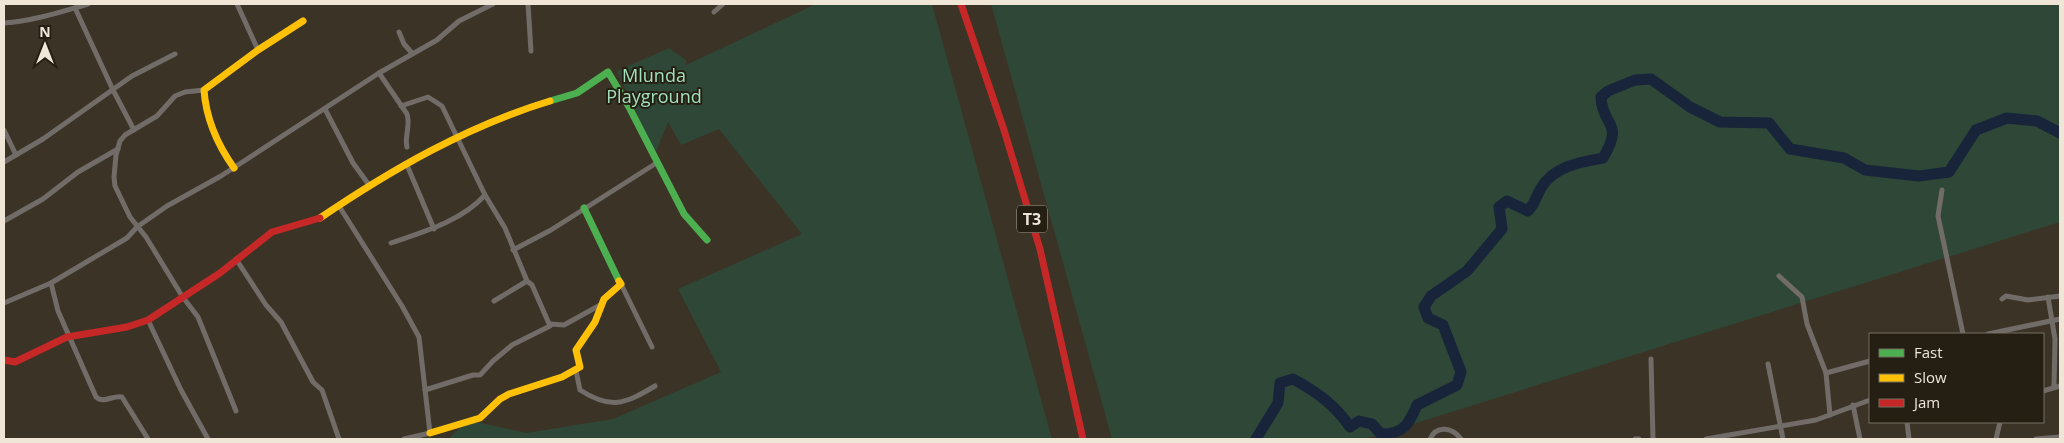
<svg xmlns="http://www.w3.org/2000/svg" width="2064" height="443" viewBox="0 0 2064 443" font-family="'Open Sans',sans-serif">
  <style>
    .green { fill: #2f4737 }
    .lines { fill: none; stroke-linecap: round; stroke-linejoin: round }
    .river { stroke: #18243a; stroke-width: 11 }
    .street { stroke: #726c69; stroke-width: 5 }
    .fast { stroke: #4caf50; stroke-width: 7 }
    .slow { stroke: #ffc107; stroke-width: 7 }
    .jam { stroke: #c62828; stroke-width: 7 }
    .labels { text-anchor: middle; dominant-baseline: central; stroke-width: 4; stroke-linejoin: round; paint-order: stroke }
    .shield { fill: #241e13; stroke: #b2aa9c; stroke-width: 1 }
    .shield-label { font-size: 16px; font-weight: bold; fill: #efe6d7 }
    .park-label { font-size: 18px; fill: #a2e1bd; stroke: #241e13 }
  </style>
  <rect width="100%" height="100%" fill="#3b3326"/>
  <g class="green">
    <path d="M816 4H932L1052 439H448L468 420 526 433 613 419 721 372 678 289 802 234 719 129 681 145 668 122 655 154 617 71 669 48 686 60V65Z"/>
    <path d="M991 4H2060V222L1365 439H1112Z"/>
  </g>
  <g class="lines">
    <path class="river" d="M1256 439 1278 403 1280 383 1293 379C1317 392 1335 405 1350 427L1359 421 1372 424 1381 434C1404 434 1409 424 1417 405L1457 385 1461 372 1443 325 1428 318 1424 307 1431 296 1467 271 1502 229 1499 207 1507 201 1528 211C1535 203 1536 197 1541 188 1554 166 1580 162 1603 158 1625 121 1602 127 1601 97L1608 91 1635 80 1651 79 1690 107 1720 122 1769 123 1790 149 1844 158 1865 170 1919 176 1949 172 1976 130 2007 118 2037 121 2060 133"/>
    <g class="street">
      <path d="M237 4 258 50"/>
      <path d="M528 4 531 51"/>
      <path d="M75 8 113 90 134 130"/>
      <path d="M714 12 723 4"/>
      <path d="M4 23C33 21 60 12 88 4"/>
      <path d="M399 32 404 44 412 53"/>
      <path d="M379 73 407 114C411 126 404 136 407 147"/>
      <path d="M204 90 185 92 175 96 157 116 125 135 120 141 116 155 114 177 115 186 130 217 146 237 182 296 198 317 236 411"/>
      <path d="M325 109 353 163 369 185"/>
      <path d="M4 130 16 155"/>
      <path d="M4 162 43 139 132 76 175 54"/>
      <path d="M407 165 434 229"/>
      <path d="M1942 190 1938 216 1963 334"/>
      <path d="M339 206 402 306 419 337 430 433 404 439"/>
      <path d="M4 221 43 199 78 172 118 149"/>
      <path d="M391 243C423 232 462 221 485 195L442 106 428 97 401 106"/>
      <path d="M513 250 551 230 658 162"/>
      <path d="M236 259 266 305 281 322 313 382 322 390 339 439"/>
      <path d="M1779 276 1802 297 1807 324 1826 373 1830 415"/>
      <path d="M51 283 58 311 96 397C103 404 113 395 122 397L148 439"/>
      <path d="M621 284 652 347"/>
      <path d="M2048 297 2055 339 2054 386"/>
      <path d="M2002 299 2006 296 2028 300 2060 296"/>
      <path d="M494 301 527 281"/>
      <path d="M4 303 51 283 127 238 137 227 167 206 221 176 379 73 437 40 459 21 493 4"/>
      <path d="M148 320 181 390 208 439"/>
      <path d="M550 324 564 325 602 304"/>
      <path d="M1988 334 2060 319"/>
      <path d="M1651 359 1653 439"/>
      <path d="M1768 364 1783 439"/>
      <path d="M576 371 580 390C611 410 625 404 655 386"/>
      <path d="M1826 373 1870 361"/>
      <path d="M425 390 473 375H480L493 361 512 345 550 326 532 285 527 281 505 228 485 195"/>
      <path d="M2043 391 2060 386"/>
      <path d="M1853 405 1860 439"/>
      <path d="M1907 422 1909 439"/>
      <path d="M1430 439C1437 424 1453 428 1461 439"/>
      <path d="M1635 439H1639"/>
      <path d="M1706 439 1816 420 1870 400"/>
      <path d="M1996 439 2000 422"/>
      <path d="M2036 439 2060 437"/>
    </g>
    <g class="fast">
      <path d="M550 101 577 93 608 72 629 107 684 214 707 240"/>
      <path d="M584 208 619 281"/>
    </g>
    <g class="slow">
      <path d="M234 168C217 144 206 119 204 90L258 50 303 21"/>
      <path d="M320 218C391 170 467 126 550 101"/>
      <path d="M430 433 480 418 500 399 509 394 562 377 580 367 576 350 595 322 604 299 621 284 619 281"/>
    </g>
    <g class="jam">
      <path d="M961 4 1004 130 1040 249 1083 439"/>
      <path d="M4 360 15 362 67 337 127 327 148 320 220 273 272 232 320 218"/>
    </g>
  </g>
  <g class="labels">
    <rect class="shield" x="1017" y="205.5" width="30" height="27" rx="4"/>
    <g class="shield-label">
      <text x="1032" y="219">T3</text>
    </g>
    <g class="park-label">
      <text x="654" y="75">Mlunda<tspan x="654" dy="21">Playground</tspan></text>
    </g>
  </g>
  <rect width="2064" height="443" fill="none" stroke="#efe6d7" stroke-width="10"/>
  <rect x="1869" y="333" width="175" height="90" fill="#241e13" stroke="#756e61"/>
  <rect x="1879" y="349" width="25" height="8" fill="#4caf50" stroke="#756e61"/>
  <text x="1914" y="358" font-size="15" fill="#efe6d7">Fast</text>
  <rect x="1879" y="374" width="25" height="8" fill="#ffc107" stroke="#756e61"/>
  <text x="1914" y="383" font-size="15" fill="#efe6d7">Slow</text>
  <rect x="1879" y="399" width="25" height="8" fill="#c62828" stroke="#756e61"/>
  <text x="1914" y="408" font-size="15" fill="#efe6d7">Jam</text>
  <g transform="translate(45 45)" stroke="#241e13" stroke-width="4" paint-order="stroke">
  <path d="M0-4L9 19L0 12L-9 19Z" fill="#efe6d7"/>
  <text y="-8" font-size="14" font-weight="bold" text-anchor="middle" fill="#efe6d7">N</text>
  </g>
</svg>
